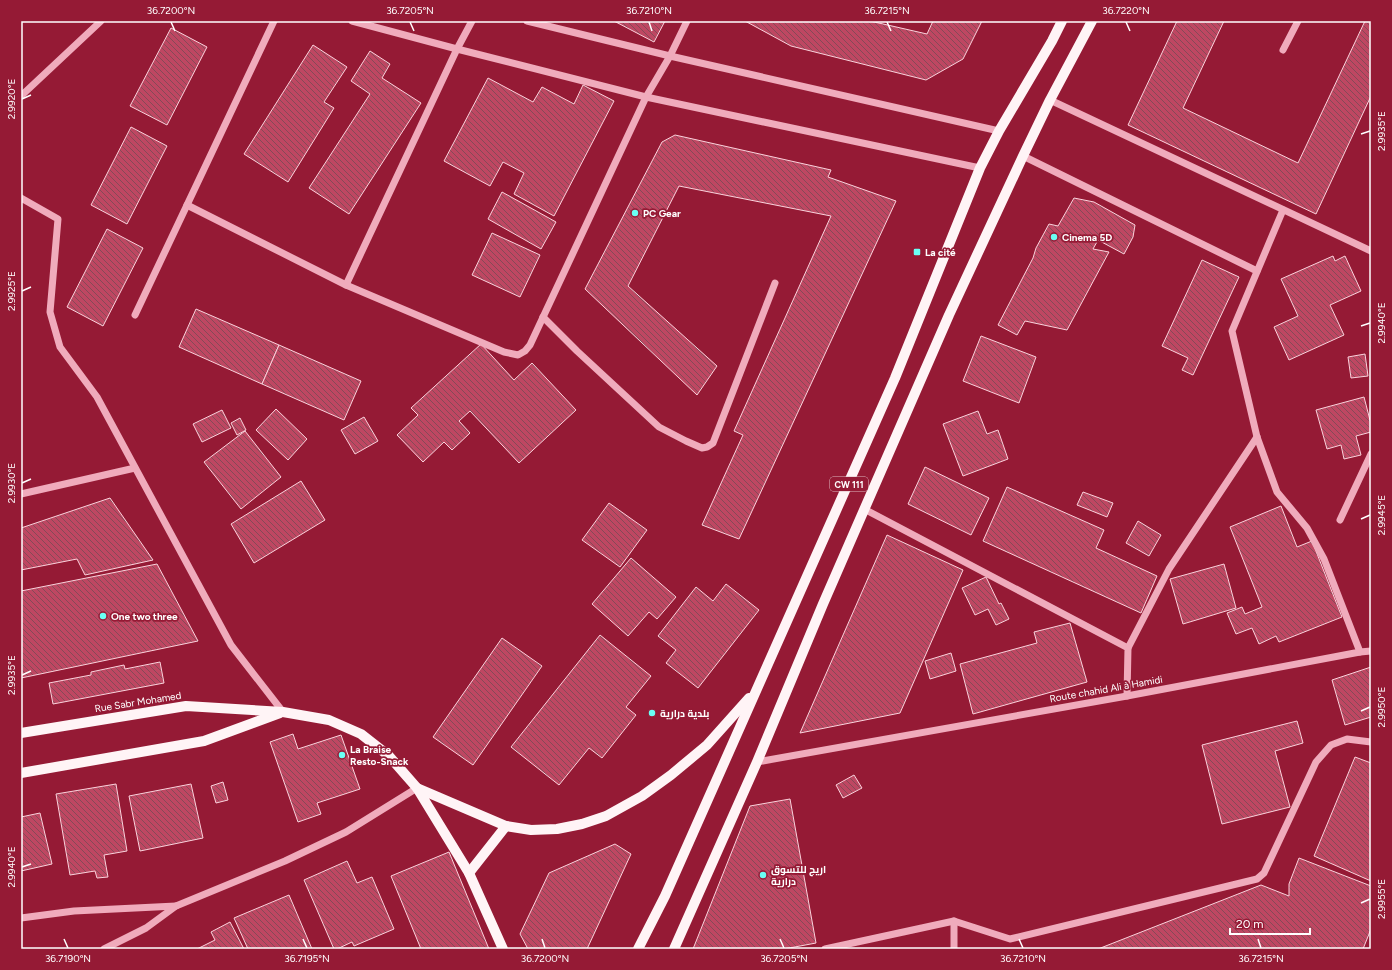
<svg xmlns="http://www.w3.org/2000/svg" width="1392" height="970" viewBox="0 0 1392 970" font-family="Figtree,Cairo,sans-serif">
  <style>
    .building { fill: url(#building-back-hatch); stroke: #fbd2dc }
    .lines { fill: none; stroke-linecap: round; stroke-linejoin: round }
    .minor { stroke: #f0abbc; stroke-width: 7 }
    .major { stroke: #fff4f6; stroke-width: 10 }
    .ticks { fill: none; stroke: #fff; stroke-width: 1.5 }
    .poi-dot { fill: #6afff4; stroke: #951a35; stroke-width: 1.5 }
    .labels { text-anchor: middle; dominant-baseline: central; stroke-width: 3.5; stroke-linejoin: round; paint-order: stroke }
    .shield { fill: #951a35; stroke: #dfbac2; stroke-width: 1 }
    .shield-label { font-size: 9px; font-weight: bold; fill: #fff }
    .poi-label { font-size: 10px; font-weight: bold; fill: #fff; stroke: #951a35; text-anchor: start }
    .street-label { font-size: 10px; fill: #fff; stroke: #951a35 }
    .neatline { fill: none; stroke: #fff; stroke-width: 1.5 }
    .ticks-label { font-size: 10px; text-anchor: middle; fill: #fff }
  </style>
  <defs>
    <pattern id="building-back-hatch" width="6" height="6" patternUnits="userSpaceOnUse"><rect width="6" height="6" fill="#be4762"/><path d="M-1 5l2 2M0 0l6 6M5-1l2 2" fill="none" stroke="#854a57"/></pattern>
  </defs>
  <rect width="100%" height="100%" fill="#951a35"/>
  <g class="building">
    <path d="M614 21H665L654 42Z"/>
    <path d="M745 21H870L927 34 933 21H982L963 59 926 80 791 46Z"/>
    <path d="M1177 21H1224L1183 108 1298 163 1365 21H1371V96L1316 214 1128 125Z"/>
    <path d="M171 28 207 47 167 125 130 106Z"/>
    <path d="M313 45 347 67 324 102 334 108 288 182 244 154Z"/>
    <path d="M370 51 390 64 382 78 421 103 349 214 309 188 370 94 351 81Z"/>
    <path d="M488 78 533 102 542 87 574 104 583 85 614 101 554 216 514 194 524 173 503 162 490 186 444 161Z"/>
    <path d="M131 127 167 146 127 224 91 205Z"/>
    <path d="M675 135 831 170 828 177 896 201 739 539 702 525 743 435 734 431 831 216 679 186 628 286 717 366 697 395 585 289 662 142Z"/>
    <path d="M502 192 556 222 541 249 488 219Z"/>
    <path d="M1074 198 1094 202 1135 225 1133 237 1124 254 1098 240 1093 249 1109 252 1067 330 1025 321 1017 335 998 325 1033 258 1036 248 1049 224 1058 226Z"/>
    <path d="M107 229 143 248 103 326 67 307Z"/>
    <path d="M492 233 540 255 520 297 472 275Z"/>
    <path d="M1333 256 1335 261 1345 256 1361 291 1330 305 1344 335 1289 360 1274 327 1298 316 1281 279Z"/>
    <path d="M1202 260 1239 277 1193 375 1182 370 1188 358 1162 346Z"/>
    <path d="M196 309 279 345 262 384 179 347Z"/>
    <path d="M981 336 1036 357 1019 403 963 381Z"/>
    <path d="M481 344 514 380 532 363 576 410 519 463 470 411 459 421 470 433 452 450 444 442 423 462 397 435 418 415 411 408Z"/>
    <path d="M279 345 361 381 344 420 262 384Z"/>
    <path d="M1365 354 1368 376 1351 378 1348 357Z"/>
    <path d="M1364 397 1371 424V432L1356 436 1361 455 1344 459 1341 445 1327 449 1316 410Z"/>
    <path d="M276 409 307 439 288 460 256 430Z"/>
    <path d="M222 410 231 428 202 442 193 424Z"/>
    <path d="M978 411 987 434 998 430 1008 459 963 476 943 424Z"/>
    <path d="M364 417 378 441 355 454 341 430Z"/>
    <path d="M240 418 246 430 237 435 231 423Z"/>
    <path d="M245 431 281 477 241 509 204 462Z"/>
    <path d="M925 467 989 498 971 535 908 504Z"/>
    <path d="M301 481 325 520 254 563 231 524Z"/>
    <path d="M1007 487 1104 530 1096 548 1157 576 1141 613 983 541Z"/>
    <path d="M1083 492 1113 503 1107 517 1077 505Z"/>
    <path d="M110 498 153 560 85 575 77 559 21 570V528Z"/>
    <path d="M609 503 647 530 620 567 582 540Z"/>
    <path d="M1281 506 1297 547 1312 541 1342 617 1279 642 1276 636 1259 644 1252 628 1236 634 1227 613 1242 607 1245 614 1262 607 1230 527Z"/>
    <path d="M1138 521 1161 535 1149 556 1126 543Z"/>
    <path d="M887 535 963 570 900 713 800 733Z"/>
    <path d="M631 558 676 597 657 619 649 612 628 636 592 604Z"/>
    <path d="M157 564 198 641 21 678V591Z"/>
    <path d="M1224 564 1236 608 1183 624 1170 579Z"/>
    <path d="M986 577 999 604 1001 603 1009 619 996 625 988 609 975 615 962 588Z"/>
    <path d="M726 584 759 610 698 688 666 663 676 650 658 636 696 587 713 601Z"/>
    <path d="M1070 623 1087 682 973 714 960 664 1037 643 1034 632Z"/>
    <path d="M600 635 651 676 626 707 636 715 602 758 589 748 559 785 511 747Z"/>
    <path d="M502 638 542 666 473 765 433 737Z"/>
    <path d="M951 653 956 671 930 679 925 661Z"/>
    <path d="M160 662 164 683 53 704 49 683 91 675V672L124 665 125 669Z"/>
    <path d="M1371 667V717L1345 725 1332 680Z"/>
    <path d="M1297 721 1303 743 1275 751 1290 807 1222 824 1202 745Z"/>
    <path d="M293 734 298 749 341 735 360 789 317 803 321 814 298 822 270 742Z"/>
    <path d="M1355 757 1371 763V881L1314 856Z"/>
    <path d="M854 775 862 788 843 798 836 785Z"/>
    <path d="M223 782 228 800 216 803 211 786Z"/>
    <path d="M116 784 127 851 104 855 108 877 97 878 95 871 70 875 56 794Z"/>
    <path d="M191 784 203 838 140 851 129 796Z"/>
    <path d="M790 799 816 943 784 949H693L750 806Z"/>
    <path d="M40 813 52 864 21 871V817Z"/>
    <path d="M615 844 631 854 587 949H528L520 934 549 873Z"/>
    <path d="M449 852 489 949H421L391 876Z"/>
    <path d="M1299 858 1371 886V929L1363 949H1098L1261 885 1289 896V884Z"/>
    <path d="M347 861 357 883 372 877 394 929 354 946 352 942 337 949H334L304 880Z"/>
    <path d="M289 895 312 949H248L234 918Z"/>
    <path d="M230 922 244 949H197L215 940 211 932Z"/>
  </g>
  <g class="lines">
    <g class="minor">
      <path d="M352 21 457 49 646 97 980 168"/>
      <path d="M527 21 670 56 999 131"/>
      <path d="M1283 50 1298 21"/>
      <path d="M21 96 101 21"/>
      <path d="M1050 100 1371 251"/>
      <path d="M1023 156 1257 271"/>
      <path d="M21 198 58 219 50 312 60 347 97 397 231 645 283 712"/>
      <path d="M187 205 346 285 504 352 518 355 525 351 530 345 646 97 670 56 687 21"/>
      <path d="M346 285 457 49 472 21"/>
      <path d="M135 315 274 21"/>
      <path d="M543 317 577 351 659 427 686 441 702 448 707 447 713 443 775 283"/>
      <path d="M21 494 135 468"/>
      <path d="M864 509 1128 648 1127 696"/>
      <path d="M1340 520 1371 454"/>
      <path d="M1128 648 1169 569 1257 437"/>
      <path d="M1360 652 1371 651"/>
      <path d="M757 762 1127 696 1360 652 1324 559 1307 528 1277 492 1257 437 1232 331 1283 210"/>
      <path d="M21 918 74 911 176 906"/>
      <path d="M954 921V949"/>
      <path d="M104 949 146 928 176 906 285 861 346 832 417 788"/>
      <path d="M825 949 954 921 1010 939 1257 879 1264 873 1316 762 1331 745 1347 739 1371 742"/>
    </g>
    <g class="major">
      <path d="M21 733 186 706 283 712 329 720 361 734 389 756 417 788 469 873 503 949"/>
      <path d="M21 773 204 741 280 713"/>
      <path d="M417 788 506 826 531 830 557 829 582 824 606 816 642 796 671 775 707 745 749 698"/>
      <path d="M469 873 506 826"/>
      <path d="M638 949 665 896 895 378 980 168 999 131 1052 41 1062 21"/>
      <path d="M674 949 757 762 823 604 949 315 1023 156 1050 100 1092 21"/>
    </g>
  </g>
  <path class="ticks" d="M171 22 175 31M410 22 414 31M649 22 652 31M887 22 891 31M1126 22 1130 31M22 99 31 95M1361 134 1370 131M22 291 31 287M1361 326 1370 323M22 483 31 479M1361 519 1370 515M22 675 31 671M1361 711 1370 707M22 867 31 864M1361 903 1370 899M64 939 68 948M303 939 307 948M542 939 545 948M780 939 784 948M1019 939 1023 948M1258 939 1261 948"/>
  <g class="poi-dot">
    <circle cx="635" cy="213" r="4"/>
    <circle cx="1054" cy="237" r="4"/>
    <rect x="913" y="248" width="8" height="8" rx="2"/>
    <circle cx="103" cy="616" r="4"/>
    <circle cx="652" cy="713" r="4"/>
    <circle cx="342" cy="755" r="4"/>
    <circle cx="763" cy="875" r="4"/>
  </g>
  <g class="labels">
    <rect class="shield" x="830" y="477" width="38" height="14" rx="3"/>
    <g class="shield-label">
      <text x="849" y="484">CW 111</text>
    </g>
    <g class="poi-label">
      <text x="643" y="213">PC Gear</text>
      <text x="1062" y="237">Cinema 5D</text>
      <text x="925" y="252">La cité</text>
      <text x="111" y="616">One two three</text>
      <text x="660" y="713">بلدية درارية</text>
      <text x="350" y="749">La Braise<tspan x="350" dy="12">Resto-Snack</tspan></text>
      <text x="771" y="869">اريج للتسوق<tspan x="771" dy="12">درارية</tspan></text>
    </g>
    <g class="street-label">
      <text transform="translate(1106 689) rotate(-10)">Route chahid Ali à Hamidi</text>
      <text transform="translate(138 702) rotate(-9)">Rue Sabr Mohamed</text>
    </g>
  </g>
  <rect width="1392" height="970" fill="none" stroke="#951a35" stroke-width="44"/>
  <path d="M1230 928v6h80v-6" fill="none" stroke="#ffffff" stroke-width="2"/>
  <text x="1236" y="928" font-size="12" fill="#ffffff" stroke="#951a35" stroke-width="3" paint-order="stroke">20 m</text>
  <rect x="22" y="22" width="1348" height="926" class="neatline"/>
  <g class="ticks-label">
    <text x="171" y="14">36.7200°N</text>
    <text x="410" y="14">36.7205°N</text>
    <text x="649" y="14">36.7210°N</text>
    <text x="887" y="14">36.7215°N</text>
    <text x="1126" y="14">36.7220°N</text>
    <text transform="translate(11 99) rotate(-90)" y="4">2.9920°E</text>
    <text transform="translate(1381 131) rotate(-90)" y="4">2.9935°E</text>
    <text transform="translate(11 291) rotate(-90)" y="4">2.9925°E</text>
    <text transform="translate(1381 323) rotate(-90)" y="4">2.9940°E</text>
    <text transform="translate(11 483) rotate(-90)" y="4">2.9930°E</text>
    <text transform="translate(1381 515) rotate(-90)" y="4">2.9945°E</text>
    <text transform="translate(11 675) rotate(-90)" y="4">2.9935°E</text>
    <text transform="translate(1381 707) rotate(-90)" y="4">2.9950°E</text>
    <text transform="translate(11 867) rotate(-90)" y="4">2.9940°E</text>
    <text transform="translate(1381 899) rotate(-90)" y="4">2.9955°E</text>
    <text x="68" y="962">36.7190°N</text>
    <text x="307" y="962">36.7195°N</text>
    <text x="545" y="962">36.7200°N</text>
    <text x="784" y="962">36.7205°N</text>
    <text x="1023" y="962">36.7210°N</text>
    <text x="1261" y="962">36.7215°N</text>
  </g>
</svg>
